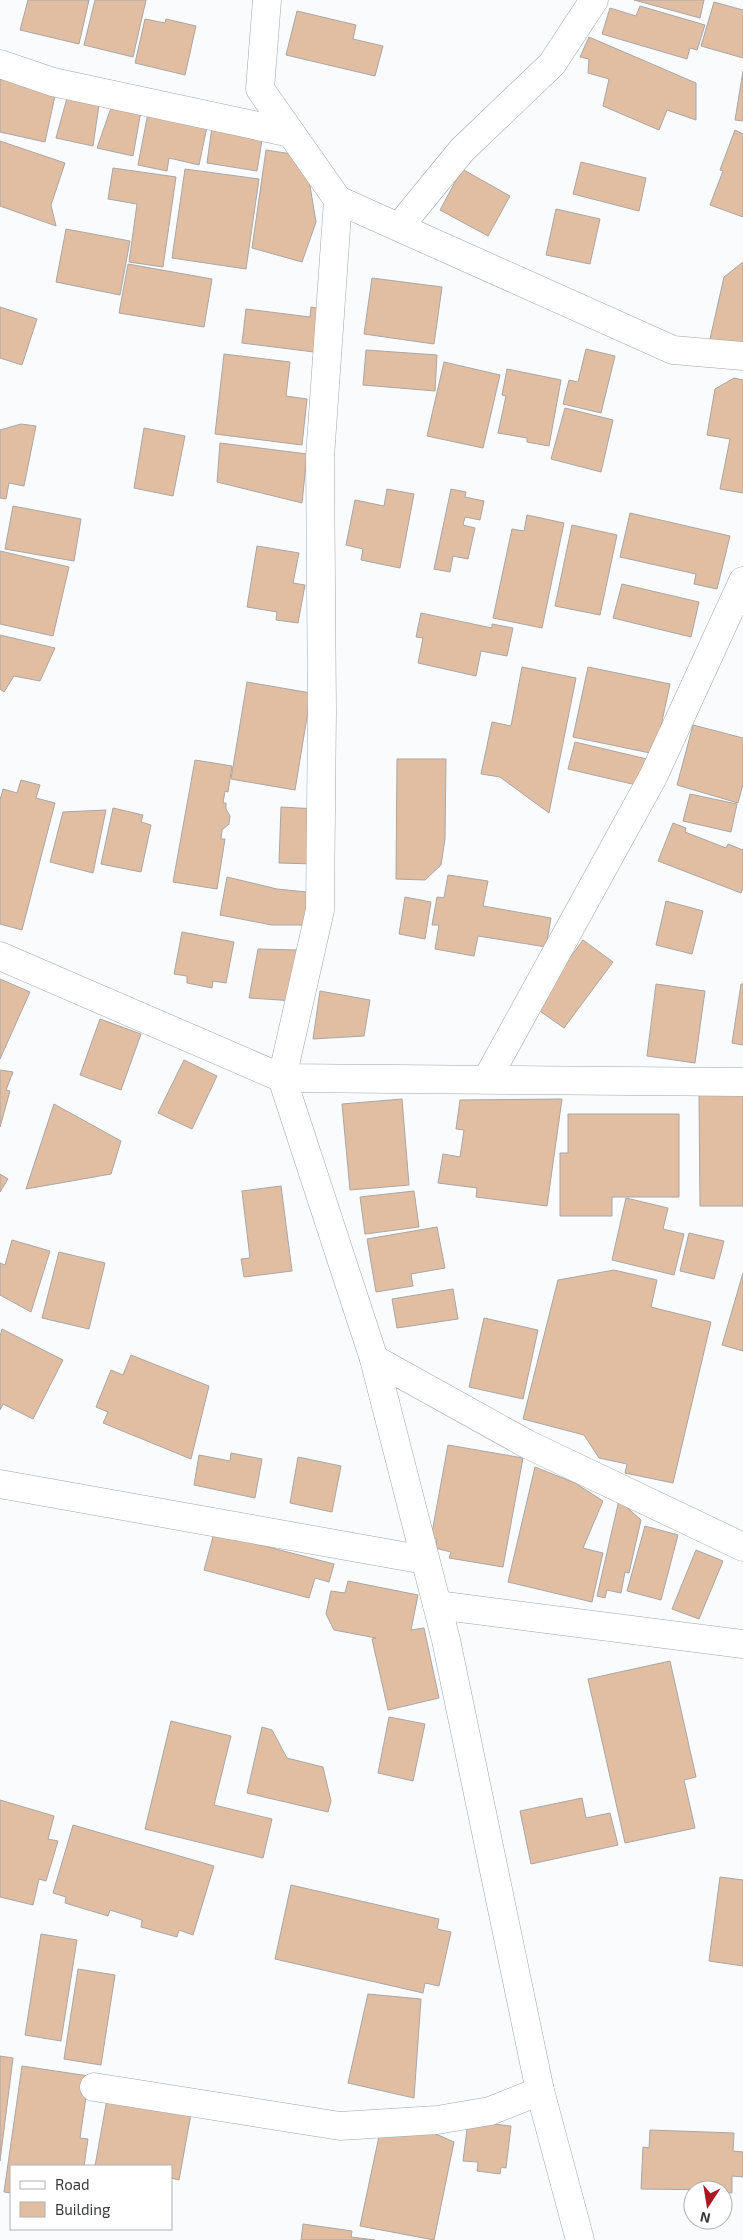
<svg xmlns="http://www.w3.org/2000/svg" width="743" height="2240" viewBox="0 0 743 2240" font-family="'Exo 2',sans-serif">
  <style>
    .building { fill: #e1bea2; stroke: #a9a6a5 }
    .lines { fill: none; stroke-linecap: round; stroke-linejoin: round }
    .street-casing { stroke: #a2a5a7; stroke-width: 29 }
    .street { stroke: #fff; stroke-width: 28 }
  </style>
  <rect width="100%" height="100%" fill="#f9fbfd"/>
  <g class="building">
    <path d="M28 0H89L79 44 20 30Z"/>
    <path d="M95 0H146L133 57 84 45Z"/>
    <path d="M634 0H704L700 18Z"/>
    <path d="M714 2 743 10V58L701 46Z"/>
    <path d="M640 6 705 25 697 50 690 48 687 59 602 34 610 8 636 16Z"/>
    <path d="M297 11 356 25 353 39 383 46 375 76 286 55Z"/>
    <path d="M145 19 165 23 166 19 196 26 185 75 135 63Z"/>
    <path d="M589 37 696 83V120L667 110 659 130 603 106 609 79 588 73 589 59 580 57Z"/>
    <path d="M743 71V121L735 120Z"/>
    <path d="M0 78 56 91 45 142 0 132Z"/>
    <path d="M67 98 99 105 93 146 56 138Z"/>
    <path d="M112 105 141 111 133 156 97 148Z"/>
    <path d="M148 113 209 117 199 165 169 158 167 171 138 165Z"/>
    <path d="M212 127 263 134 257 171 207 163Z"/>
    <path d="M735 130 743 134V217L710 205 723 171 720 170Z"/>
    <path d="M0 141 65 163 51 205 56 226 0 206Z"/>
    <path d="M266 150 305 156 316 222 302 262 252 248Z"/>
    <path d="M581 162 646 178 639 211 573 194Z"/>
    <path d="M113 168 176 177 163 267 129 262 137 204 108 199Z"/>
    <path d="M185 169 259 179 246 269 172 258Z"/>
    <path d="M462 169 510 196 488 236 440 210Z"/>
    <path d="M556 209 600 219 590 264 546 255Z"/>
    <path d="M66 229 130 241 120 295 56 282Z"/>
    <path d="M743 262V347L710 339 724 277Z"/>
    <path d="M128 264 212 279 204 327 119 313Z"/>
    <path d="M372 278 442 287 434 344 364 334Z"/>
    <path d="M0 307 37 319 22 365 0 358Z"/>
    <path d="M311 307 328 310 322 353 242 343 246 309 310 317Z"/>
    <path d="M586 349 615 356 601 413 563 404 569 380 578 382Z"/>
    <path d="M366 350 437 355 435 391 363 385Z"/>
    <path d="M224 354 290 362 286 396 307 399 302 445 215 434Z"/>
    <path d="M444 362 500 375 483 448 427 436Z"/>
    <path d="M507 369 561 380 549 446 527 442V438L498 433 506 396 502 395Z"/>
    <path d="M734 378 743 380V493L720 489 730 439 707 435 715 389Z"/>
    <path d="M565 408 613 420 601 472 551 459Z"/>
    <path d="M21 424 36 426 24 486 9 483 6 499 0 498V430Z"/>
    <path d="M144 428 185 436 173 496 134 488Z"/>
    <path d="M220 443 307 454 302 503 217 482Z"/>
    <path d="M387 489 414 494 400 568 361 560 363 549 346 545 355 500 384 506Z"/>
    <path d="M451 489 466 492 465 497 484 501 480 520 465 517 463 525 475 528 468 559 453 556 450 572 434 569Z"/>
    <path d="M13 506 81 519 74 561 5 549Z"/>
    <path d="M630 513 730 536 717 589 694 584 696 574 620 557Z"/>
    <path d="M527 515 564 523 542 628 493 618 512 529 524 531Z"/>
    <path d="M572 525 617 535 600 615 555 606Z"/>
    <path d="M257 546 299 553 293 583 305 585 298 623 276 620 277 612 247 607Z"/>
    <path d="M0 551 69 567 53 636 0 624Z"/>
    <path d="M622 584 699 602 691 637 613 618Z"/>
    <path d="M421 613 492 628V624L513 628 507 656 481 651 476 676 418 663 423 638 416 637Z"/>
    <path d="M0 635 55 648 40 681 14 676 4 692 0 689Z"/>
    <path d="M522 667 576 678 549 813 500 777 481 774 492 722 511 726Z"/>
    <path d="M588 667 670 684 655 754 573 737Z"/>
    <path d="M247 682 311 693 295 790 231 779Z"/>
    <path d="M693 725 743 738V784L738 803 677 785Z"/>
    <path d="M575 742 651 760 645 787 568 769Z"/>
    <path d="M397 759H446L445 839 441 865 425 880 396 879Z"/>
    <path d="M195 760 232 766 228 792 225 791 223 803H226V809L230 816 229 824 222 830 221 839H225L217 889 173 882Z"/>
    <path d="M21 780 40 785 36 798 55 803 22 930 0 924V800L3 789 17 793Z"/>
    <path d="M690 794 737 804 731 832 683 821Z"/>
    <path d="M281 807 317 809 315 864 279 863Z"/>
    <path d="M113 808 143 815 141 822 151 825 141 872 101 864Z"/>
    <path d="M106 810 93 873 50 862 63 812Z"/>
    <path d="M673 823 686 828 685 832 726 848 728 844 743 850V888L741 893 658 861Z"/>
    <path d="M448 875 488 881 483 906 551 918 546 947 478 936 474 956 435 949 439 925H432L437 897 444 898Z"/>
    <path d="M227 877 277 889 317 893 314 925H272L220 915Z"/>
    <path d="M405 897 431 902 425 939 399 934Z"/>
    <path d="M666 901 703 911 692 954 656 945Z"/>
    <path d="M182 932 234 942 226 983 213 981 212 988 187 983V976L174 974Z"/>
    <path d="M583 940 613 962 564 1028 534 1007Z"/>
    <path d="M258 949 298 950 295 1001 249 998Z"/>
    <path d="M0 979 30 992 0 1059Z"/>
    <path d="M656 984 705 991 695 1063 647 1056Z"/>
    <path d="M741 984H743V1045L732 1043Z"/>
    <path d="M320 991 370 1000 364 1036 313 1039Z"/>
    <path d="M100 1019 141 1034 121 1090 80 1075Z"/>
    <path d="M184 1060 217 1076 192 1129 158 1113Z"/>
    <path d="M0 1070 13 1072 6 1090 10 1091 0 1127Z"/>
    <path d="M699 1095H743V1206H700Z"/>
    <path d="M402 1099 409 1185 350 1190 342 1104Z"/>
    <path d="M562 1099 547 1206 476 1197 477 1188 438 1183 443 1154 460 1157 464 1130 456 1129 460 1100Z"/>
    <path d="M54 1104 121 1141 111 1174 26 1189Z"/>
    <path d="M568 1114H679V1197H612V1216H560V1153H568Z"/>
    <path d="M0 1174 8 1179 0 1192Z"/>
    <path d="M281 1186 292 1271 244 1277 241 1259 250 1258 242 1191Z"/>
    <path d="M414 1191 419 1227 365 1234 360 1197Z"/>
    <path d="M626 1198 668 1208 663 1229 684 1234 674 1275 612 1260Z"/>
    <path d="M437 1227 445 1268 411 1274 413 1286 376 1292 367 1239Z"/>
    <path d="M689 1233 724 1241 714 1279 680 1271Z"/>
    <path d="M12 1240 50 1251 31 1312 0 1295V1263L5 1265Z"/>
    <path d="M59 1252 105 1263 89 1329 42 1318Z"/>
    <path d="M614 1270 657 1280 651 1307 711 1322 673 1483 625 1473 627 1464 599 1458 584 1435 523 1419 558 1280Z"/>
    <path d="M743 1273V1351L722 1345Z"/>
    <path d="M453 1289 458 1319 397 1328 392 1299Z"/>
    <path d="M484 1318 538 1330 523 1399 469 1387Z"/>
    <path d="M2 1329 63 1360 33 1419 3 1404 0 1410V1336Z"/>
    <path d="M131 1355 209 1386 191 1459 103 1423 108 1412 96 1407 111 1370 123 1375Z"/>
    <path d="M448 1445 523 1458 503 1567 449 1558 451 1552 435 1548 437 1539 431 1538Z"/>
    <path d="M231 1453 262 1459 255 1498 194 1485 199 1455 230 1461Z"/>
    <path d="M298 1457 341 1466 332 1512 290 1503Z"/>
    <path d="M535 1467 575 1483 603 1501 583 1548 603 1553 592 1602 508 1582Z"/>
    <path d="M619 1500 641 1520 629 1573 625 1572 621 1593 607 1590 605 1598 597 1596Z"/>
    <path d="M645 1526 678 1535 661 1600 627 1591Z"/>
    <path d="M214 1533 334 1564 329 1582 315 1578 309 1598 204 1570Z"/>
    <path d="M696 1550 723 1561 699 1619 672 1609Z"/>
    <path d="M348 1581 418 1595 411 1630 424 1628 439 1698 388 1710 372 1639 376 1638 334 1630 326 1614 331 1591 345 1593Z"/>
    <path d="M670 1661 696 1777 684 1780 695 1828 625 1843 588 1679Z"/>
    <path d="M389 1717 425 1724 413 1781 378 1773Z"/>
    <path d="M171 1721 231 1736 214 1805 272 1819 263 1858 145 1829Z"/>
    <path d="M262 1727 272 1730 287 1758 323 1767 331 1801 328 1812 247 1793Z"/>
    <path d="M582 1798 586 1818 610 1813 618 1845 531 1864 520 1811Z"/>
    <path d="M0 1800 54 1816 48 1839 58 1841 46 1881 39 1879 33 1905 0 1897Z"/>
    <path d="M73 1825 214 1866 193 1935 179 1930 177 1937 141 1927 142 1920 110 1910 108 1916 65 1903 66 1897 53 1893Z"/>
    <path d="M720 1877 743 1880V1966L709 1961Z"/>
    <path d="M291 1885 439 1919 437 1929 451 1932 439 1986 425 1983 423 1993 275 1959Z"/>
    <path d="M41 1934 77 1940 61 2041 25 2035Z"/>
    <path d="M78 1969 115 1975 101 2065 64 2059Z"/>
    <path d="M368 1994 421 1999 414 2098 348 2083Z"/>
    <path d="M0 2056 13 2058 0 2161Z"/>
    <path d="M22 2066 89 2076 80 2138 88 2139 84 2166H11V2193L4 2192Z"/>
    <path d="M107 2099 191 2114 179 2180 171 2178V2166H95Z"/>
    <path d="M468 2121 511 2126 506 2168 501 2167 500 2174 477 2171 478 2162 463 2161Z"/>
    <path d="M381 2127H420L454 2142 434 2240 360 2226Z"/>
    <path d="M650 2130 734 2133 733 2151 743 2152V2177L732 2176V2193L723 2192V2190L641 2189 643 2147 649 2148Z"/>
    <path d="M303 2224 352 2231 351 2237 375 2240H301Z"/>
  </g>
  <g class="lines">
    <g class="street-casing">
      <g id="street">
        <path d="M267 0 260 89 338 200 673 350 743 356"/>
        <path d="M0 64 53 82 291 133"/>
        <path d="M338 200 320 457 322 711 320 910 282 1078 374 1359 446 1640 540 2091 580 2240"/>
        <path d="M399 227 462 150 552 64 594 0"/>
        <path d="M0 956 282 1078 743 1082"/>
        <path d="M487 1079 653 777 743 581"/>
        <path d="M374 1359 527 1444 743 1547"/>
        <path d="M0 1484 425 1560"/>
        <path d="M437 1605 743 1644"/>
        <path d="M94 2087 340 2126 437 2120 490 2111 540 2091"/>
      </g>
    </g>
    <use href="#street" class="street"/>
  </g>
  <rect x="10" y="2165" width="162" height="65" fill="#ffffff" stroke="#b0b0b1"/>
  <rect x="20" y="2181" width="25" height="8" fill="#ffffff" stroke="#b0b0b1"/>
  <text x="55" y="2190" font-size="15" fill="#393a3b">Road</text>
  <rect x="20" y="2202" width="25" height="15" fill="#e1bea2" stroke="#b0b0b1"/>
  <text x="55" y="2215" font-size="15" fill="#393a3b">Building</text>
  <g transform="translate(708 2205) rotate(192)"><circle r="24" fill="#ffffff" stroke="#b0b0b1"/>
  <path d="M0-4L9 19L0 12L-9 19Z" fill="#ab1722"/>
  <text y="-8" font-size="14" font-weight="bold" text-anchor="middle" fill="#393a3b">N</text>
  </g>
</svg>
